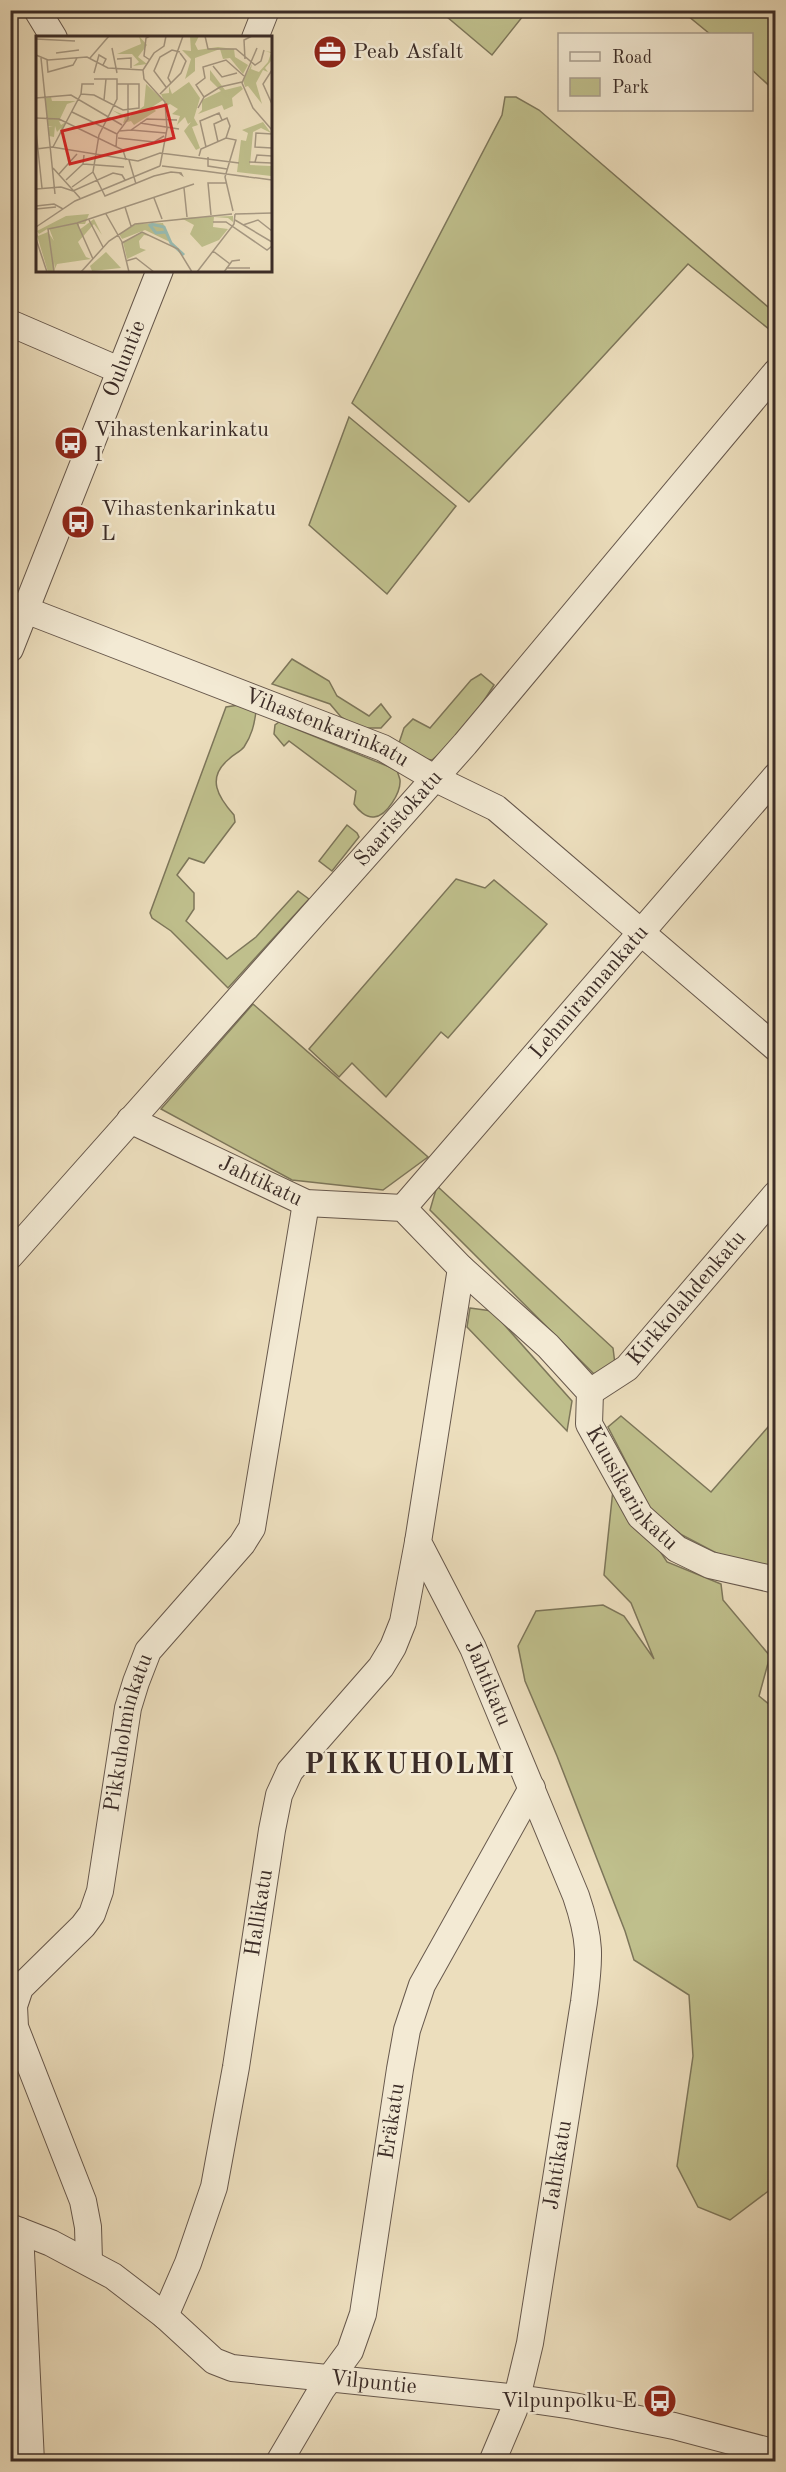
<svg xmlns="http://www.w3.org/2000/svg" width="786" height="2472" viewBox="0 0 786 2472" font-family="'Old Standard TT',serif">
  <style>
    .green { fill: #bfbf8c; stroke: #7d765a; stroke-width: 1.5 }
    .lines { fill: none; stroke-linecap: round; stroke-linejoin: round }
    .minor-casing { stroke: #67584c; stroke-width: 28 }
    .minor { stroke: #f3ead4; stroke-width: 26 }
    .labels { text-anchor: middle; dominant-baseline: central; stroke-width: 5; stroke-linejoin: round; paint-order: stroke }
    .poi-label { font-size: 22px; fill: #3b2c27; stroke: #f3ead4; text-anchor: start }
    .street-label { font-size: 22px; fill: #3b2c27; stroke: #f3ead4 }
    .district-label { font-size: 28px; font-weight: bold; letter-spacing: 1.5px; fill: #3b2c27; stroke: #f3ead4 }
    .inset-river { fill: none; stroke: #99bcb2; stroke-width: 3 }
    .inset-road { fill: none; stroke: #a59781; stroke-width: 1.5 }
    .view { fill: #d62828; fill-opacity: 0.15; stroke: #d62828; stroke-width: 3 }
    .inset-edge { fill: none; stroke: #3b2c27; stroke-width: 3 }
  </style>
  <rect width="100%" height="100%" fill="#ecdebd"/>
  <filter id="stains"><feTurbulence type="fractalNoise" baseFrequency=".00333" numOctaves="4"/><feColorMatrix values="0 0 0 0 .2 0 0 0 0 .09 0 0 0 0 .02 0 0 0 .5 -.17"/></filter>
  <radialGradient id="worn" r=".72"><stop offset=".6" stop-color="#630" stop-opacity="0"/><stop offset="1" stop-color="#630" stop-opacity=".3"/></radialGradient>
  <g class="green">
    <path d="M440 11H527L492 55Z"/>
    <path d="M682 11H775V91L752 70V34H710Z"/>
    <path d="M505 97H516L539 110 775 313V334L688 264 469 502 352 403 502 115Z"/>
    <path d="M349 417 456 506 387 594 309 525Z"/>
    <path d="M292 659 329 681 337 696 369 716 381 704 391 717 381 728H359L341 717 330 704 272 684Z"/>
    <path d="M481 674 494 685C477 712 457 741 432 760L418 758 399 743 404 728 413 719 430 728 471 680Z"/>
    <path d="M239 705 256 712C254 725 252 735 244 747 240 752 234 754 229 759 206 778 218 797 234 815L235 822 204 863 189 858 177 875 194 893V909L186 921 227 959 256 937 298 891 309 899 228 988 171 931 152 918 150 913 226 707Z"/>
    <path d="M279 722 397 770C397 771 400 779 400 780 401 792 387 816 374 817 366 818 358 810 354 804L356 791 289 741 284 746 274 734 275 725Z"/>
    <path d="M347 825 357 833 359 837 332 871 319 861Z"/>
    <path d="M456 879 485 888 494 880 547 924 448 1038 441 1032 386 1097 352 1063 339 1077 309 1049Z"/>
    <path d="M253 1004 428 1157 383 1190 292 1180 161 1109Z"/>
    <path d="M437 1186 613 1348 615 1364 594 1374 430 1210Z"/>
    <path d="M470 1308 492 1311 572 1401 567 1431 467 1327Z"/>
    <path d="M621 1416 711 1492 775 1419V1568L722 1556 682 1535 651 1510 608 1427Z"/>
    <path d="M614 1480 667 1562 721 1584 723 1600 770 1656 759 1696 776 1710 775 2186 730 2220 698 2207 677 2166 693 2056 689 1995 634 1960 625 1931 557 1756 525 1681 518 1646 536 1611 603 1605 624 1616 654 1659 631 1603 604 1575Z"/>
  </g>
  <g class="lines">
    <g class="minor-casing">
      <g id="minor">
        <path d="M37 10 54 38"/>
        <path d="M255 38 266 10"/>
        <path d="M10 323 119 370"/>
        <path id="s1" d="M10 604 383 748 434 778 496 808 776 1048"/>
        <path id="s2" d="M10 649 160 270"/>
        <path id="s3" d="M130 1120 306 1203 403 1208 461 1268 548 1346 590 1392 589 1424 640 1516 677 1549 710 1565 776 1580"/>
        <path id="s4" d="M403 1208 776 776"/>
        <path id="s5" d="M10 1256 465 744 776 372"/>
        <path id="s6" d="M461 1268 418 1542 473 1648 576 1896C591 1940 590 1957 584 2002L530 2343 514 2410 492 2462"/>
        <path id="s7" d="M590 1392 627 1368 776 1194"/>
        <path id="s8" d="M10 2227 51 2243 113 2276 165 2316 214 2361 232 2368 518 2398 573 2406 674 2426 776 2453"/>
        <path d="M20 2231 31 2462"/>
        <path id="s9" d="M89 2261 88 2227 83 2201 15 2027 14 2006 20 1988 83 1926 92 1914 100 1891 128 1708 136 1682 148 1651 242 1544 252 1528 306 1203"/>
        <path id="s10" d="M165 2316 188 2263 214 2187 236 2067 272 1830 279 1795 290 1771 381 1667 393 1647 403 1622 418 1542"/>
        <path id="s11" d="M279 2462 322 2389 350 2351 363 2314 400 2069 407 2030 422 1985 532 1788"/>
      </g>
    </g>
    <use href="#minor" class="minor"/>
  </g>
  <defs>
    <g id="office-disc" transform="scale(1.725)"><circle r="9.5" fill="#8f2418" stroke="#f3ead4"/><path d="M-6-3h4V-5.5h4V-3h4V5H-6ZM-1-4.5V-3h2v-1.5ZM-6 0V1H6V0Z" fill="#fff"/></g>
    <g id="bus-disc" transform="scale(1.725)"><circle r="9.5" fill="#8f2418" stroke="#f3ead4"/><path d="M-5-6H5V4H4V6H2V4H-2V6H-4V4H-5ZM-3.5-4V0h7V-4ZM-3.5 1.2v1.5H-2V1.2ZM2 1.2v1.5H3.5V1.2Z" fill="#fff"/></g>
  </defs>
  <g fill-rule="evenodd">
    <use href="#office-disc" x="330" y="52"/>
    <use href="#bus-disc" x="71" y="443"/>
    <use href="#bus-disc" x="78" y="522"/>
    <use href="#bus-disc" x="660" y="2401"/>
  </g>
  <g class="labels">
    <g class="poi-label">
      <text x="353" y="52">Peab Asfalt</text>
      <text x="94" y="430">Vihastenkarinkatu<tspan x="94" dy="25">I</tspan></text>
      <text x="101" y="509">Vihastenkarinkatu<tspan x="101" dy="25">L</tspan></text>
      <text x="637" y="2401" text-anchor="end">Vilpunpolku E</text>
    </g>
    <g class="street-label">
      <text stroke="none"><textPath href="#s2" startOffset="312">Ouluntie</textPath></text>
      <text stroke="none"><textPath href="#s1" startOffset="340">Vihastenkarinkatu</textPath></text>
      <text stroke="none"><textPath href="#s5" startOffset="585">Saaristokatu</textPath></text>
      <text stroke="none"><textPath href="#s4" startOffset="285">Lehmirannankatu</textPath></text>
      <text stroke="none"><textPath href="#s3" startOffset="144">Jahtikatu</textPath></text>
      <text stroke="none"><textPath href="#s7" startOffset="136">Kirkkolahdenkatu</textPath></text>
      <text stroke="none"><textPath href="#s3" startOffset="664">Kuusikarinkatu</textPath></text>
      <text stroke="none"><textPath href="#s6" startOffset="435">Jahtikatu</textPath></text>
      <text stroke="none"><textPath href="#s9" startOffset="576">Pikkuholminkatu</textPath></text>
      <text stroke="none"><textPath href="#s10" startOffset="416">Hallikatu</textPath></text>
      <text stroke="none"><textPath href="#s11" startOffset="366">Eräkatu</textPath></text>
      <text transform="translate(558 2165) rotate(-81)">Jahtikatu</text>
      <text stroke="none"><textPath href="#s8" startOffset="408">Vilpuntie</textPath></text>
    </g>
    <g class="district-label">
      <text x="410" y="1766">PIKKUHOLMI</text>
    </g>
  </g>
  <g transform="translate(36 36)">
    <rect width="236" height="236" fill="#ecdebd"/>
    <path d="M103 0 111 9 102 21 111 28 97 30 103 26 96 18H81L105 8ZM154 0H163L159 8 162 14 182 11 198 13 199 21 212 29 207 38 194 22 187 23 184 13 159 22V35L149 43 155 23 146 14 155 15ZM229 15 235 16V25L229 32 232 36 227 34 220 47 226 68 212 50 209 51 207 44 216 28 215 33 223 36 232 26 235 17ZM174 34 189 54 205 50 207 53 196 62 197 70 188 74 186 69 162 78 166 74V64L185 55 174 44ZM153 46 164 62 158 82 162 89 156 91 164 112 160 114 148 95 155 86 152 88 149 81 141 89 144 80 136 78 142 73 134 68 130 70 125 58 133 57V50L136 58ZM110 48 127 64 116 71 120 75 98 89 95 85 87 87 89 82 76 74 93 81 108 70ZM15 61 16 65H40L31 68 24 83 27 85H23L25 89 30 86 23 99 25 92 21 96 19 90 18 101 13 100 12 91H17L12 90 9 62ZM227 86 235 97 225 92 217 96 214 129 235 130V140L201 136 205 104 210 105 212 97 206 94ZM53 178 49 188H43V194L58 183 66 199 58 188 42 206 50 221 55 223 21 228 18 235 19 226 17 235 12 236 0 196 2 200 12 196 18 205 13 192 3 198 1 195 30 180ZM197 180V186L192 182 178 181 177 191 192 193 183 204 166 211 154 198 158 189 145 182ZM127 187 134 206 109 194 86 203 83 198 100 188ZM106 196 114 200 108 199 103 205 104 212 110 214 91 223 87 206ZM70 216 85 232 56 235 54 230Z" fill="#bfbf8c"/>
    <path class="inset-river" d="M113 188 120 197 130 196M115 188 128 191 135 207 148 219"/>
    <path class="inset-road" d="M169 0 172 13H200L219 29 225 25 228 14M0 3 39 5M76 12 81 37M221 12 206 47 217 72 236 94M20 17 43 14M0 19 12 24 51 21 72 32 107 34M5 22 19 158M54 22 73 0M81 23 95 22V32M209 23 208 4 216 0M11 24 12 36 37 29 41 22M114 24 108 20 110 2 114 0M177 30 186 41 201 37M107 34 108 43 129 66 131 93 124 130M107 34 118 17 128 10 130 0M236 34 227 48 236 68M58 37 63 19 70 23 67 29M58 43H81V63L63 99 57 136 69 160 118 140 135 136 145 137 146 139 143 137M135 47 132 42 147 0M130 51 118 35 124 21 136 14 144 16M45 58 46 48H58M124 58 145 37 150 25 144 17M168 61 184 51 206 46M0 62 35 59 86 89M68 64 70 43M162 72 168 61 160 49 169 42 167 31 190 24 208 40M36 76 81 98M0 82 23 83 87 114 90 124M104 87 143 93M95 94 130 97M0 95 6 152M83 95 95 94 111 83 141 84M236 98 220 97 219 111 236 112M82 102 118 106 128 100M182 106 178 88 191 82 194 90 190 102M17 111 45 58 58 59 87 74 103 72V48H81M80 111 81 98 92 83V48M170 111 164 85 183 77 186 84M0 113 16 111 102 125 124 117 203 127M163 120 165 113 190 102 200 104 189 141 197 175M172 121V130L191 133M93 124 100 148M213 126 236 127M219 126 221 119 236 120M47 128 88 131M126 130 168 135M17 132 44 162M23 138 41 118M213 141 168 135 236 144M30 144 47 128 48 119M25 151 37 155 77 137 86 139 89 144M36 151 57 136M148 152 151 181M0 153 25 151M118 162 126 183M0 170 18 168 27 173M89 171 95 190M0 173 20 171M70 178 86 206M199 178 236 177M175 179 172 147H190M53 184 67 211M199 184 236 206M177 186H190L231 214 236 210M41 187 57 223M207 189 222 184 236 195M0 191 39 165 124 130M0 203 11 236M177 215 194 228M90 225 100 222 118 236M190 232H214M18 236 12 193 41 187 158 148M45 236 73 205 99 188 196 178M93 236 86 207 106 196 142 213 156 236M161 236 198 188 199 178M188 236 196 225 204 224"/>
    <path class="view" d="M130 69 138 102 34 128 26 95Z"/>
    <rect width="236" height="236" class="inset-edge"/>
  </g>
  <rect width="786" height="2472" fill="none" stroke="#ecdebd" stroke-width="36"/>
  <rect x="12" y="12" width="762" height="2448" fill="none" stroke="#3b2c27" stroke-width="3"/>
  <rect x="18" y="18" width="750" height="2436" fill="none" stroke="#3b2c27" stroke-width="1.5"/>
  <rect x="558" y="33" width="195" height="78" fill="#f3ead4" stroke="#a99e8f" stroke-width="1.5"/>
  <rect x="570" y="52" width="30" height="9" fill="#f3ead4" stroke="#a99e8f" stroke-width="1.5"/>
  <text x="612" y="63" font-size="18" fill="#3b2c27">Road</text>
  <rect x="570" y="78" width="30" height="18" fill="#bfbf8c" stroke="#a99e8f" stroke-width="1.5"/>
  <text x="612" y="93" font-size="18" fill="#3b2c27">Park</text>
  <rect width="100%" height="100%" filter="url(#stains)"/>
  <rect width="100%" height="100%" fill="url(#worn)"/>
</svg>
